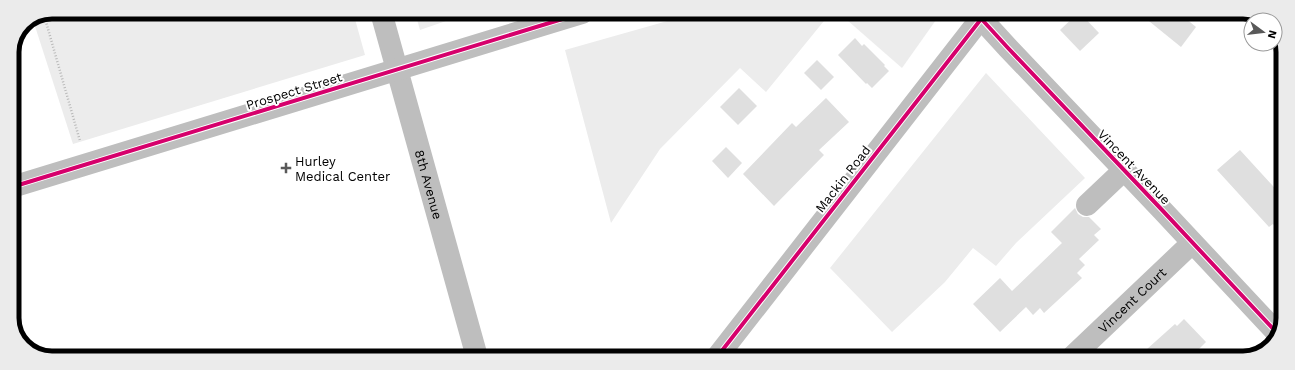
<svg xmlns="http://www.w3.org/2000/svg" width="1295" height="370" viewBox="0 0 1295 370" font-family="'Work Sans',sans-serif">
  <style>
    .green { fill: #ececec }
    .building { fill: #dfdfdf }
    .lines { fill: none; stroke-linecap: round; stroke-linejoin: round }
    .path { stroke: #b9b9b9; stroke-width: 2.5; stroke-dasharray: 1 2; stroke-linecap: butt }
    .minor { stroke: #bebebe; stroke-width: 22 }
    .cycleway-casing { stroke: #fff; stroke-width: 6 }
    .cycleway { stroke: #d6006c; stroke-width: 4 }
    .poi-dot { fill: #595959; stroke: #fff; stroke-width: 1.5 }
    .labels { text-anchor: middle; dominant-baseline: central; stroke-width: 4; stroke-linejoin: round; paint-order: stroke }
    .street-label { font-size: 13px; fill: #000; stroke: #fff }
    .poi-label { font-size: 13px; fill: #000; stroke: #fff; text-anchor: start }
    .rim { fill: none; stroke: #000; stroke-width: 5 }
  </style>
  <rect width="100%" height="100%" fill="#fff"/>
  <g class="green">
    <path d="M52 12H353L365 55 73 144 33 20Z"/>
    <path d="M415 12H472L420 30Z"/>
    <path d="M692 13H825L828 16 766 92 740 68 660 149 611 223 565 50 678 18Z"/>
    <path d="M839 13H929L936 20 902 68Z"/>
    <path d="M986 73 1085 178 1016 243 996 266 973 248 945 282 892 332 830 268Z"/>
  </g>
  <g class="building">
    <path d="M1078 13H1080L1099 33 1080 51 1060 30Z"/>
    <path d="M1139 13H1179L1196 27 1181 47Z"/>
    <path d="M855 38 862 46 864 44 885 65 884 66 889 71 872 88 867 83 866 84 838 55Z"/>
    <path d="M817 60 834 77 821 90 804 73Z"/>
    <path d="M739 88 757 106 738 125 720 107Z"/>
    <path d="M826 98 849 122 819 150 824 155 774 206 743 174 792 123 796 127Z"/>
    <path d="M726 147 742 163 728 178 712 161Z"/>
    <path d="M1240 150 1282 196V234L1273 224 1269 227 1217 170Z"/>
    <path d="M1075 208 1078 214 1083 217H1089L1101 229 1094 235 1099 240 1079 259 1085 265 1077 273 1082 278 1044 313 1040 308 1033 315 1026 307 1000 332 973 304 1000 278 1012 291 1062 243 1051 232Z"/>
    <path d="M1184 319 1206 342 1190 358H1137L1175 324 1177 326Z"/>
  </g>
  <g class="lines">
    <path class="path" d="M44 15 80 141"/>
    <g class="minor">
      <path id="s1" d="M381 12 477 357"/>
      <path d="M976 13 1008 48 1163 211 1278 334"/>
      <path d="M12 187 582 13"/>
      <path d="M1087 205 1124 170"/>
      <path d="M717 357 985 13"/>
      <path id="s2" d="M1071 358 1192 243"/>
    </g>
    <g class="cycleway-casing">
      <g id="cycleway">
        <path d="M976 13 1008 48 1163 211 1278 334"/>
        <path d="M12 187 582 13"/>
        <path d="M717 357 985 14"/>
      </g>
    </g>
    <use href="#cycleway" class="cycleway"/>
  </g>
  <path class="poi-dot" d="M284 162h4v4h4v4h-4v4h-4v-4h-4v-4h4z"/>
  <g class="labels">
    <g class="street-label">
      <text transform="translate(294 91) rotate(-17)">Prospect Street</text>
      <text transform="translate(1134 167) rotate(46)">Vincent Avenue</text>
      <text transform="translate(843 179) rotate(-52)">Mackin Road</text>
      <text stroke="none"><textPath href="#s1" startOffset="179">8th Avenue</textPath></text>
      <text stroke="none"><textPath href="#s2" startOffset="84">Vincent Court</textPath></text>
    </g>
    <g class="poi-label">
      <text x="295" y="161">Hurley<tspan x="295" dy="15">Medical Center</tspan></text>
    </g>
  </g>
  <path d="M0 0H1295V370H0ZM52 19H1243A33 33 0 0 1 1276 52V318A33 33 0 0 1 1243 351H52A33 33 0 0 1 19 318V52A33 33 0 0 1 52 19Z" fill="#ebebeb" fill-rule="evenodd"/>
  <path class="rim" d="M52 19H1243A33 33 0 0 1 1276 52V318A33 33 0 0 1 1243 351H52A33 33 0 0 1 19 318V52A33 33 0 0 1 52 19Z"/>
  <g transform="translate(1263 32) rotate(105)"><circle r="19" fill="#ffffff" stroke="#999999"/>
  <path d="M0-3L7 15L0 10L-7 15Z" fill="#595959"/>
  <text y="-6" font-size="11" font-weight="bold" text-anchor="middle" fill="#000000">N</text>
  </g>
</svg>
